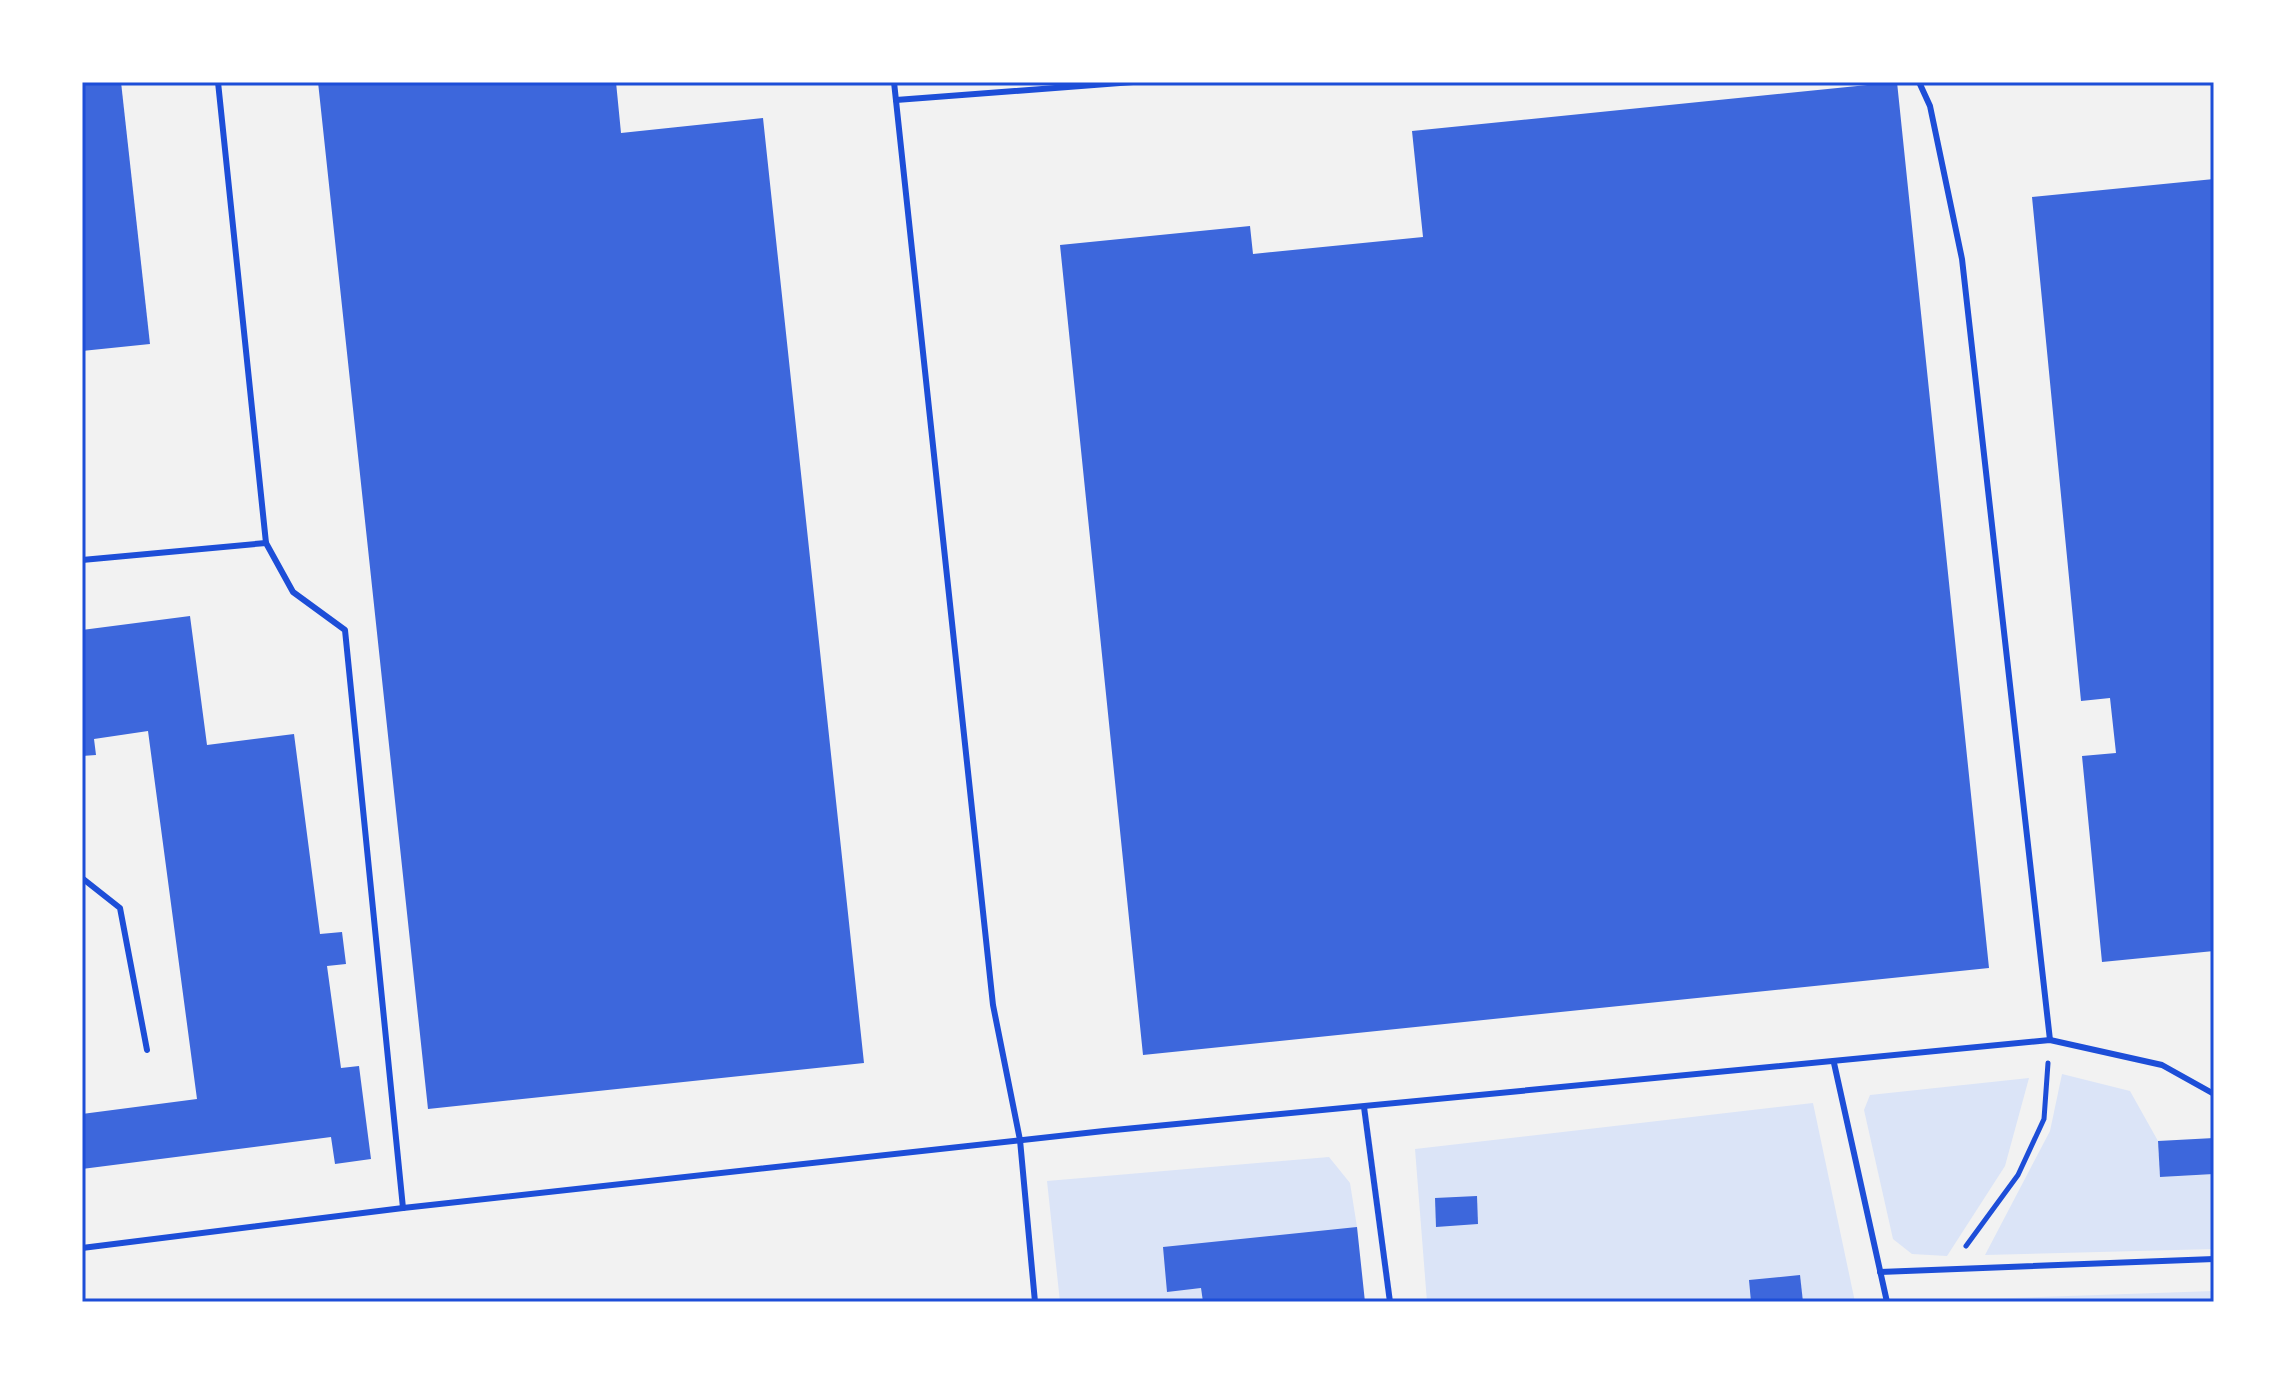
<svg xmlns="http://www.w3.org/2000/svg" width="2296" height="1384" viewBox="0 0 2296 1384" font-family="'DM Sans',sans-serif">
  <style>
    .green { fill: #dbe4f7 }
    .building { fill: #3d67dc }
    .lines { fill: none; stroke-linecap: round; stroke-linejoin: round }
    .path { stroke: #1d4ed8; stroke-width: 5 }
    .service { stroke: #1d4ed8; stroke-width: 6 }
    .neatline { fill: none; stroke: #1d4ed8; stroke-width: 3 }
  </style>
  <rect width="100%" height="100%" fill="#f2f2f2"/>
  <g class="green">
    <path d="M2062 1074 2130 1091 2158 1141 2160 1177 2214 1174V1249L1985 1255 2050 1131Z"/>
    <path d="M2029 1078 2005 1166 1947 1256 1912 1254 1893 1239 1864 1110 1870 1095Z"/>
    <path d="M1813 1103 1855 1302H1427L1415 1149Z"/>
    <path d="M1329 1157 1350 1183 1357 1227 1168 1291 1201 1288 1203 1302H1060L1047 1181Z"/>
    <path d="M2214 1291V1302H1952L1957 1300Z"/>
  </g>
  <g class="building">
    <path d="M82 82H121L150 344 82 351Z"/>
    <path d="M318 82H616L621 133 763 118 864 1063 428 1109Z"/>
    <path d="M1897 82 1989 968 1143 1055 1060 245 1250 226 1253 254 1423 237 1412 131Z"/>
    <path d="M2214 179V951L2102 962 2082 756 2116 753 2110 698 2081 701 2032 197Z"/>
    <path d="M190 616 207 745 294 734 320 934 342 932 346 964 327 966 341 1068 359 1066 371 1159 335 1164 331 1137 82 1169V1114L197 1099 148 731 94 739 96 755 82 756V630Z"/>
    <path d="M2214 1138V1174L2160 1177 2158 1141Z"/>
    <path d="M1477 1196 1478 1224 1436 1227 1435 1198Z"/>
    <path d="M1357 1227 1365 1302H1203L1201 1288 1167 1292 1163 1247Z"/>
    <path d="M1800 1275 1803 1302H1751L1749 1280Z"/>
  </g>
  <g class="lines">
    <path class="path" d="M1966 1246 2018 1175 2044 1119 2048 1063"/>
    <g class="service">
      <path d="M218 82 266 543 293 592 345 630 403 1208"/>
      <path d="M894 82 993 1005 1020 1140 1035 1302"/>
      <path d="M1919 82 1930 106 1962 259 2050 1040"/>
      <path d="M896 100 1133 82"/>
      <path d="M82 560 266 543"/>
      <path d="M82 878 120 908 147 1050"/>
      <path d="M1834 1063 1887 1302"/>
      <path d="M1364 1107 1390 1302"/>
      <path d="M82 1248 403 1208 1104 1131 2050 1040 2162 1065 2214 1094"/>
      <path d="M1880 1272 2214 1259"/>
    </g>
  </g>
  <rect width="2296" height="1384" fill="none" stroke="#ffffff" stroke-width="168"/>
  <rect x="84" y="84" width="2128" height="1216" class="neatline"/>
</svg>
